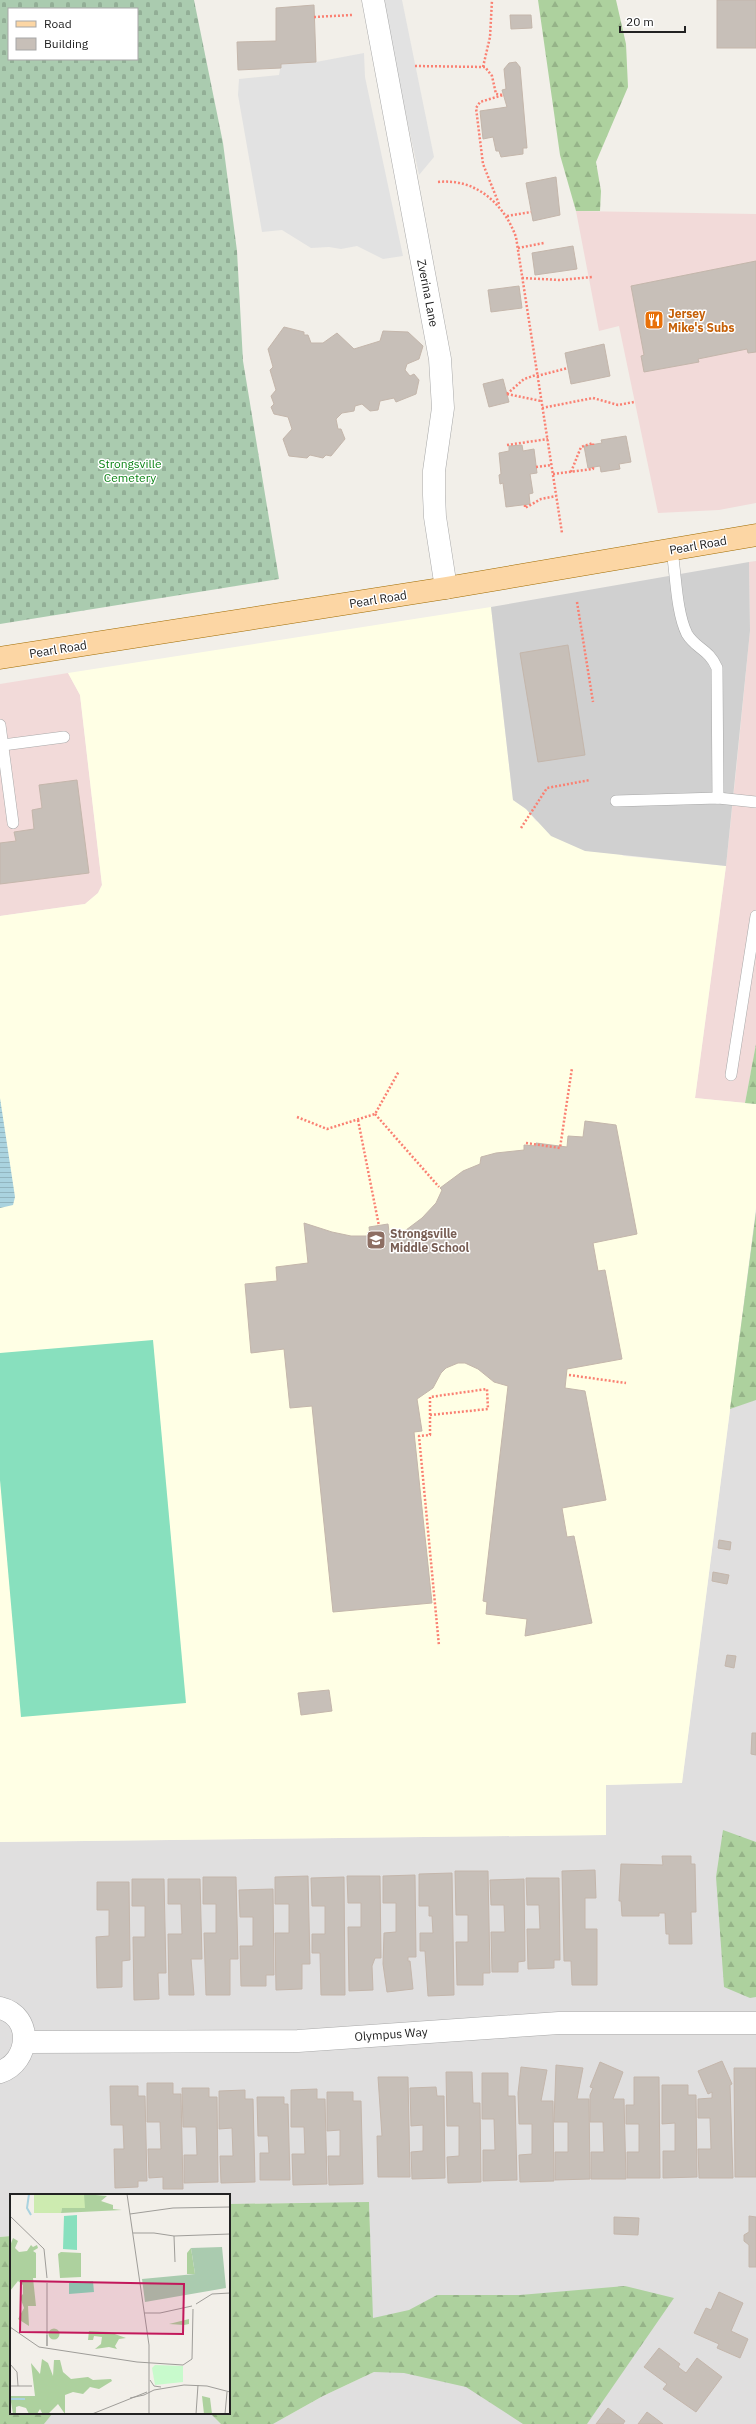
<svg xmlns="http://www.w3.org/2000/svg" width="756" height="2424" viewBox="0 0 756 2424" font-family="'IBM Plex Sans',sans-serif">
  <style>
    .residential { fill: #e0dfdf }
    .commercial { fill: #f2dad9 }
    .education { fill: #ffffe5 }
    .religious { fill: #d0d0d0 }
    .forest { fill: url(#forest-firs) }
    .cemetery { fill: url(#cemetery-stones); fill-rule: evenodd }
    .pitch { fill: #88e0be }
    .parking { fill: #e2e2e2 }
    .water { fill: url(#water-rules) }
    .building { fill: #c7bfb8; stroke: #c4b6ab }
    .lines { fill: none; stroke-linecap: round; stroke-linejoin: round }
    .service-casing { stroke: #a9a9a9; stroke-width: 12 }
    .minor-casing { stroke: #a9a9a9; stroke-width: 23 }
    .primary-casing { stroke: #a06b00; stroke-width: 23 }
    .path { stroke: #fa8072; stroke-width: 2.5; stroke-dasharray: 2 2; stroke-linecap: butt }
    .service { stroke: #fff; stroke-width: 11 }
    .minor { stroke: #fff; stroke-width: 22 }
    .primary { stroke: #fcd6a4; stroke-width: 22 }
    .labels { text-anchor: middle; dominant-baseline: central; stroke-width: 3; stroke-linejoin: round; paint-order: stroke }
    .street-label { font-size: 12px; fill: #222; stroke: #fff }
    .food-label { font-size: 12px; font-weight: bold; fill: #c56008; stroke: #fff; text-anchor: start }
    .park-label { font-size: 12px; fill: #0c8416; stroke: #fff }
    .education-label { font-size: 12px; font-weight: bold; fill: #785e54; stroke: #fff; text-anchor: start }
    .inset-river { fill: none; stroke: #aad3df; stroke-width: 2 }
    .inset-road { fill: none; stroke: #9f9d99; stroke-width: 1 }
    .view { fill: #c2185b; fill-opacity: 0.15; stroke: #c2185b; stroke-width: 2 }
    .inset-edge { fill: none; stroke: #222; stroke-width: 2 }
  </style>
  <defs>
    <pattern id="forest-firs" width="22" height="20" patternUnits="userSpaceOnUse"><rect width="22" height="20" fill="#add19e"/><path d="M5 1l3.5 6h-7zM16 11l3.5 6h-7z" fill="#95b388"/></pattern>
    <pattern id="cemetery-stones" width="16" height="16" patternUnits="userSpaceOnUse"><rect width="16" height="16" fill="#aacbaf"/><path d="M2 7V4a2 2 0 0 1 4 0v3zM10 15v-3a2 2 0 0 1 4 0v3z" fill="#92ae96"/></pattern>
    <pattern id="water-rules" width="6" height="5" patternUnits="userSpaceOnUse"><rect width="6" height="5" fill="#aad3df"/><path d="M0 2.5h6" fill="none" stroke="#92b5bf"/></pattern>
  </defs>
  <rect width="100%" height="100%" fill="#f2efe9"/>
  <g class="residential">
    <path d="M756 1208V2424H273L323 2396 374 2372 369 2203 229 2204V2195H11V2236L0 2237V1842L606 1835V1785L682 1782Z"/>
    <path d="M53 2413H210L221 2424H44Z"/>
  </g>
  <g class="commercial">
    <path d="M576 211 756 214V503L719 510 658 513 619 326 599 331Z"/>
    <path d="M756 561V1044L745 1103 695 1098 726 866 736 771 750 631 749 562Z"/>
    <path d="M68 673 80 695 102 885 98 893 85 904 0 916V684Z"/>
  </g>
  <path class="education" d="M491 607 513 800 526 809 536 821 624 856 726 866 695 1098 756 1104V1208L682 1783 606 1785V1835L0 1842V916L85 904 98 893 102 885 80 695 68 673Z"/>
  <path class="religious" d="M749 562 750 631 726 866 585 851 551 836 526 809 513 800 491 607Z"/>
  <g class="forest">
    <path d="M538 0H616L626 44 628 87 596 162 601 191 600 211H576L560 155Z"/>
    <path d="M756 1044V1104L745 1103Z"/>
    <path d="M756 1212V1400L730 1409Z"/>
    <path d="M723 1830 756 1842V1997L750 1998 724 1987 716 1877Z"/>
    <path d="M369 2202 373 2318 409 2310 437 2295H520L625 2286 674 2298 587 2424H523L466 2387 404 2373 374 2372 323 2396 273 2424H221L210 2413H229V2204Z"/>
    <path d="M11 2236V2413H53L44 2424H0V2237Z"/>
  </g>
  <path class="cemetery" d="M0 0H194L223 143 237 251 243 361 279 579 0 624ZM9 9H137V59H9Z"/>
  <path class="pitch" d="M153 1340 186 1703 21 1717 0 1480V1353Z"/>
  <g class="parking">
    <path d="M381 0H402L434 157 419 175Z"/>
    <path d="M364 53 365 77 403 256 383 259 357 246 341 249 329 247 311 248 282 230 262 232 238 95 239 79 279 75 281 64 316 62Z"/>
  </g>
  <path class="water" d="M0 1098 15 1197 13 1205 0 1208Z"/>
  <g class="building">
    <rect x="717" y="0" width="39" height="48"/>
    <path d="M314 5 316 62 281 64V68L238 70 237 42 276 41V8Z"/>
    <path d="M510 15H531L532 28 511 29Z"/>
    <path d="M516 62 520 67 527 148H523V154L501 157 499 151H496L493 137 483 139 480 111 507 107 502 90 506 89 504 69 509 63Z"/>
    <path d="M556 177 560 215 533 221 526 183Z"/>
    <path d="M573 246 577 269 535 275 532 253Z"/>
    <path d="M756 261V352L748 353 747 349 698 359 699 362 644 372 641 356 644 355 631 286Z"/>
    <path d="M519 286 522 308 491 312 488 290Z"/>
    <path d="M284 327 304 332V335H308L311 343H323L337 333 354 349 380 341 383 331 408 332 423 346 419 359 407 364 405 370 410 376 414 374 419 380 416 394 396 402 394 398 380 401 378 410 370 411 362 404 355 406 354 411 342 413 336 419 338 429H341L345 439 331 456 326 455 323 458 310 455 307 458 289 456 283 439 292 429 288 417 274 414 271 407 274 404 271 396 276 390 270 370 273 367 268 349Z"/>
    <path d="M604 344 610 376 571 384 565 353Z"/>
    <path d="M503 379 509 402 489 407 483 384Z"/>
    <path d="M626 436 631 462 619 464 620 469 601 472 600 466 588 468 584 446 602 443 601 440Z"/>
    <path d="M522 445 523 451 534 449 537 473 530 474 533 493 529 494 530 504 506 507 503 483 500 484 499 475 501 474 499 453 509 451V446Z"/>
    <path d="M568 645 585 755 538 762 520 653Z"/>
    <path d="M77 780 89 873 0 884V843L16 841 14 832 34 829 32 810 42 808 39 785Z"/>
    <path d="M585 1121 616 1125 637 1234 593 1243 598 1271 605 1270 622 1359 567 1369 565 1388 585 1391 606 1500 562 1508 567 1537 574 1536 592 1623 525 1636 527 1619 486 1614 487 1602 483 1601 508 1386 494 1382 478 1369 465 1363H458L446 1368 441 1373 433 1388 417 1399 422 1431 414 1432 432 1603 333 1612 312 1406 290 1408 284 1349 251 1353 245 1284 277 1281 276 1267 308 1263 304 1223 332 1232 351 1236H370L369 1227 388 1224 390 1239 402 1233 422 1218 436 1203 442 1190 440 1188 463 1171 480 1164 481 1157 496 1153 524 1150V1145L536 1146V1143L567 1147 568 1136 583 1137Z"/>
    <path d="M719 1540 731 1542 730 1550 718 1548Z"/>
    <path d="M713 1572 729 1575 727 1584 712 1581Z"/>
    <path d="M727 1655 736 1656 734 1668 725 1666Z"/>
    <path d="M329 1690 332 1711 301 1715 298 1693Z"/>
    <path d="M752 1733H756V1755L751 1754Z"/>
    <path d="M662 1856H691V1864H695L696 1912H691L692 1944H669V1934H666L665 1913H659V1916H622L621 1901H619L621 1864 663 1865Z"/>
    <path d="M595 1870 596 1898H585V1929H597V1985H572L571 1961H564L562 1871Z"/>
    <path d="M455 1871H488L490 1973H483V1985H457L456 1942H468V1915H456Z"/>
    <path d="M452 1873 454 1995 428 1996 425 1951H420V1933H433L432 1916H429V1906H419V1874Z"/>
    <path d="M415 1875 416 1957H408V1961H410L413 1989 387 1992 383 1964 384 1933 396 1932V1903H383V1876Z"/>
    <path d="M308 1876 310 1964H302V1989L276 1990 275 1933H289V1904H275V1877Z"/>
    <path d="M347 1876H380L381 1958H375L372 1966 373 1990 349 1991 348 1927H361V1903H348Z"/>
    <path d="M203 1877H236L238 1959H230V1995H206L204 1933H216V1904H203Z"/>
    <path d="M344 1877 345 1995H321L320 1953H312V1934H325V1906H312L311 1878Z"/>
    <path d="M526 1878H559L560 1960H554V1968L528 1969 527 1929H540L539 1905H527Z"/>
    <path d="M132 1879H164L166 1973H158L159 1999 134 2000 133 1937H145V1906H132Z"/>
    <path d="M168 1879H200L202 1959H191L194 1995H169L168 1934H182L181 1904H168Z"/>
    <path d="M524 1879 525 1961 518 1962V1972H492L491 1932H505L504 1905H491L490 1880Z"/>
    <path d="M97 1882H129L130 1960 122 1961V1987L97 1988 96 1937 109 1936V1910H97Z"/>
    <path d="M273 1889 274 1975H266V1986H241L240 1946H253V1917H240L239 1890Z"/>
    <path d="M722 2061 732 2084 730 2085 733 2178H699L698 2149H711L710 2118H698V2099L712 2098V2092L708 2094 698 2071Z"/>
    <path d="M600 2062 623 2072 613 2099H624L626 2179H591V2152H604L603 2122H590V2095L593 2088 590 2087Z"/>
    <path d="M556 2065 583 2068 577 2099H589L590 2179 555 2180V2152H568V2122H554Z"/>
    <path d="M521 2067 547 2070 541 2101H553L554 2181 520 2182 519 2155 532 2154V2124H519L518 2093Z"/>
    <path d="M734 2068H756V2177H735Z"/>
    <path d="M446 2072H472L473 2103H480L481 2182 448 2183 447 2157 459 2156V2126H447Z"/>
    <path d="M482 2073H508V2096H515L517 2180 483 2181V2150H495L494 2119H482Z"/>
    <path d="M378 2077H408L410 2177H378L377 2136H382Z"/>
    <path d="M634 2077H659L660 2178H627V2152H639V2124H626V2105H634Z"/>
    <path d="M147 2083H173V2094H181L183 2189H163V2177L149 2178 148 2149H161L160 2122H147Z"/>
    <path d="M662 2085H688V2095H696L697 2177 663 2178V2151H675V2123L662 2124Z"/>
    <path d="M110 2086H138V2096H145L147 2181H138V2187L115 2188 114 2149H124L123 2125H111Z"/>
    <path d="M436 2087 437 2096H444L445 2178 412 2179 411 2152 423 2151V2125L411 2126 410 2088Z"/>
    <path d="M182 2088H209V2097H217L218 2182 184 2183V2155H197L196 2127H183Z"/>
    <path d="M317 2089V2099H325L327 2184 293 2185 292 2154H305L304 2127H291V2090Z"/>
    <path d="M245 2090V2099H253L255 2182 221 2183 220 2156H233L232 2128 219 2129V2091Z"/>
    <path d="M327 2092H353V2101H361L363 2184 329 2185 328 2156H340V2130L327 2131Z"/>
    <path d="M257 2097H284V2104H288L290 2180H260V2153H269L268 2136H258Z"/>
    <path d="M749 2216 756 2217V2267H749V2245L744 2241V2235L749 2232Z"/>
    <path d="M614 2217 639 2218 638 2235 614 2234Z"/>
    <path d="M719 2292 743 2303 731 2331 748 2339 740 2358 717 2348 719 2344 694 2333 706 2308 711 2310Z"/>
    <path d="M659 2348 680 2364 678 2367 686 2373 697 2358 722 2377 696 2412 663 2389 667 2384 644 2367Z"/>
    <path d="M608 2408 625 2421 623 2424H596Z"/>
    <path d="M647 2412 663 2424H638Z"/>
  </g>
  <g class="lines">
    <g class="service-casing">
      <g id="service">
        <path d="M673 558C676 580 677 614 687 634 696 649 709 649 717 668L718 798"/>
        <path d="M0 725 13 823"/>
        <path d="M3 745 64 737"/>
        <path d="M616 801 718 798 756 802"/>
        <path d="M731 1075 756 916"/>
      </g>
    </g>
    <g class="minor-casing">
      <g id="minor">
        <path d="M373 0 440 359 443 408 434 471V495L435 517 446 588"/>
        <path d="M0 2008C34 2016 30 2062 0 2072"/>
        <path d="M25 2042 298 2041 559 2023H756"/>
      </g>
    </g>
    <g class="primary-casing">
      <path id="primary" d="M0 658 446 588 756 535"/>
    </g>
    <g class="path">
      <path d="M314 17 352 15"/>
      <path d="M415 66 485 67 492 76 496 94 503 95"/>
      <path d="M483 67 490 37 492 0"/>
      <path d="M438 182C476 178 504 204 516 237L562 533"/>
      <path d="M499 204 483 164 476 108 480 102 503 95"/>
      <path d="M507 216 531 212"/>
      <path d="M518 248 544 243"/>
      <path d="M522 278 560 280 592 277"/>
      <path d="M537 376 568 368"/>
      <path d="M507 394 524 379 536 375"/>
      <path d="M507 394 541 401"/>
      <path d="M542 408 593 398 618 405 634 402"/>
      <path d="M507 445 548 439"/>
      <path d="M536 467 551 465"/>
      <path d="M571 472 581 447 593 443V445"/>
      <path d="M553 474 593 469V467"/>
      <path d="M525 505V508L541 499 556 496"/>
      <path d="M577 602 593 702"/>
      <path d="M521 828 547 788 590 780"/>
      <path d="M375 1114 439 1187"/>
      <path d="M297 1117 327 1129 375 1114 399 1071"/>
      <path d="M358 1120 379 1226"/>
      <path d="M526 1143 560 1148 572 1068"/>
      <path d="M569 1375 626 1383"/>
      <path d="M430 1415 488 1409 487 1389 430 1397V1435L419 1436 439 1646"/>
    </g>
    <use href="#service" class="service"/>
    <use href="#minor" class="minor"/>
    <use href="#primary" class="primary"/>
  </g>
  <defs>
    <g id="restaurant-square" transform="scale(1)"><rect x="-9" y="-9" width="18" height="18" rx="4" fill="#e8710a" stroke="#fff"/><path d="M-5-6h1v4h1v-4h1v4h1v-4h1v5L-1.5 .5V6h-2V.5L-5-1ZM5-6V6H3V1.5H1.5Q1.5-4 5-6Z" fill="#fff"/></g>
    <g id="school-square" transform="scale(1)"><rect x="-9" y="-9" width="18" height="18" rx="4" fill="#8d6e63" stroke="#fff"/><path d="M0-5L7-2L0 1L-7-2ZM-4 1L0 2.5L4 1V4Q0 6-4 4Z" fill="#fff"/></g>
  </defs>
  <g fill-rule="evenodd">
    <use href="#restaurant-square" x="654" y="320"/>
    <use href="#school-square" x="376" y="1240"/>
  </g>
  <g class="labels">
    <g class="street-label">
      <text transform="translate(428 293) rotate(79)">Zverina Lane</text>
      <text transform="translate(698 545) rotate(-10)">Pearl Road</text>
      <text transform="translate(378 599) rotate(-9)">Pearl Road</text>
      <text transform="translate(58 649) rotate(-9)">Pearl Road</text>
      <text transform="translate(391 2034) rotate(-4)">Olympus Way</text>
    </g>
    <g class="food-label">
      <text x="668" y="313">Jersey<tspan x="668" dy="14">Mike's Subs</tspan></text>
    </g>
    <g class="park-label">
      <text x="130" y="463">Strongsville<tspan x="130" dy="14">Cemetery</tspan></text>
    </g>
    <g class="education-label">
      <text x="390" y="1233">Strongsville<tspan x="390" dy="14">Middle School</tspan></text>
    </g>
  </g>
  <g transform="translate(10 2194)">
    <rect width="220" height="220" fill="#f2efe9"/>
    <path d="M24 0H75V14H52L51 19H24Z" fill="#cdebb0"/>
    <path d="M74 0 97 2 91 7 103 11V15L112 16 51 19 52 14H75ZM3 44 8 47 5 54 9 58 17 57 21 51 23 53 27 51 28 54 23 57 26 59V84H23L26 112H18L19 132 8 125 14 114 10 103 13 100V91L8 87 0 97V52ZM181 54 185 80H177V59ZM51 58 71 59V83L50 84 48 60ZM179 125V130L174 131 159 130ZM38.5 140a5.5 5.5 0 1 1 11 0a5.5 5.5 0 1 1-11 0ZM79 137 99 138 116 144 109 145 105 152 107 155 99 153 85 155 91 150 92 143 84 142 83 146H78ZM32 165 38 169 43 182 44 166H50L53 178 61 185 78 183 83 186 101 185 102 187 89 195 80 193 73 200 63 198 55 201V220L48 210 39 219H32L30 215 27 220H19L16 214 9 212 6 213V220H3L0 202H25L21 169 30 180ZM192 202 200 204 202 220H194Z" fill="#add19e"/>
    <path d="M212 53 216 94 135 108 132 85 185 80 181 54Z" fill="#aacbaf"/>
    <path d="M145 171 173 172V188L145 191 142 174Z" fill="#c8facc"/>
    <path d="M67 21V56L53 55 54 22ZM83 87 84 98 59 100V89Z" fill="#88e0be"/>
    <path class="inset-river" d="M19 0 17 14 21 21M0 205H15"/>
    <path class="inset-road" d="M117 0 139 151V220M120 20 163 14 220 13M0 22 34 55 37 84M123 39H144L164 42 220 40M164 42 165 68M37 89V152V141M186 110 202 100 220 99M134 119H150L182 112M0 133 29 153 127 168 173 171 182 165 183 115M0 170 7 178 8 192M140 186 144 192 151 193M0 192H22M120 204 134 201 144 196 174 191 197 192 220 198M82 220 137 198M186 220 188 191M215 220 217 198"/>
    <path class="view" d="M11 87 174 90 173 140 10 138Z"/>
    <rect width="220" height="220" class="inset-edge"/>
  </g>
  <rect x="8" y="8" width="130" height="52" fill="#ffffff" stroke="#a7a7a7"/>
  <rect x="16" y="21" width="20" height="6" fill="#fcd6a4" stroke="#a7a7a7"/>
  <text x="44" y="28" font-size="12" fill="#222222">Road</text>
  <rect x="16" y="38" width="20" height="12" fill="#c7bfb8" stroke="#a7a7a7"/>
  <text x="44" y="48" font-size="12" fill="#222222">Building</text>
  <path d="M620 26v6h65v-6" fill="none" stroke="#222222" stroke-width="2"/>
  <text x="626" y="26" font-size="12" fill="#222222" stroke="#ffffff" stroke-width="3" paint-order="stroke">20 m</text>
</svg>
